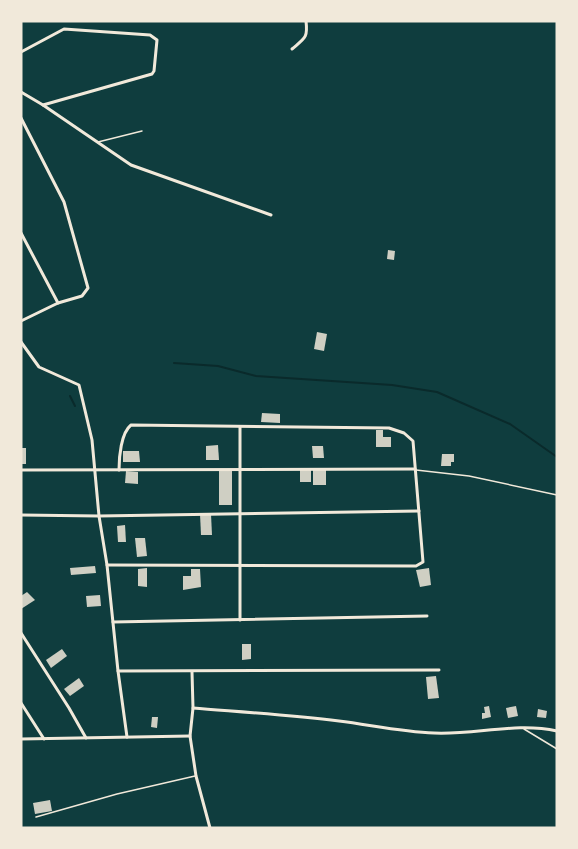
<svg xmlns="http://www.w3.org/2000/svg" width="578" height="849" viewBox="0 0 578 849" font-family="'Playfair Display',serif">
  <style>
    .lines { fill: none; stroke-linecap: round; stroke-linejoin: round }
    .stream { stroke: #0a2a2b; stroke-width: 2 }
    .building { fill: #cfcfc3 }
    .service { stroke: #f1e9da; stroke-width: 1.5 }
    .minor { stroke: #f1e9da; stroke-width: 3 }
  </style>
  <rect width="100%" height="100%" fill="#0f3d3e"/>
  <g class="lines">
    <g class="stream">
      <path d="M174 363 218 366 256 376 392 385 437 392 510 424 557 457"/>
      <path d="M70 396 75 406"/>
    </g>
  </g>
  <g class="building">
    <path d="M388 250 395 251 394 260 387 259Z"/>
    <path d="M317 332 327 334 324 351 314 349Z"/>
    <path d="M262 413 280 414V423L261 422Z"/>
    <path d="M376 430H383V437H391V447H376Z"/>
    <path d="M218 445 219 460H206V446Z"/>
    <path d="M312 446H323L324 458H313Z"/>
    <path d="M21 448H26V464H22Z"/>
    <path d="M123 451H139L140 462H123Z"/>
    <path d="M442 454H454V462H451V466H441Z"/>
    <rect x="300" y="470" width="11" height="12"/>
    <rect x="313" y="470" width="13" height="15"/>
    <path d="M126 471 138 472V484L125 483Z"/>
    <rect x="219" y="471" width="13" height="34"/>
    <path d="M200 514H211L212 535H201Z"/>
    <path d="M125 525 126 542H118L117 526Z"/>
    <path d="M135 538H145L147 556 137 557Z"/>
    <path d="M95 566 96 573 71 575 70 568Z"/>
    <path d="M147 568V587L138 586V569Z"/>
    <path d="M429 568 431 585 420 587 416 570Z"/>
    <path d="M191 569H200L201 587 183 590V576H191Z"/>
    <path d="M27 592 35 600 21 609V596Z"/>
    <path d="M100 595 101 606 87 607 86 596Z"/>
    <path d="M242 644H251V659L242 660Z"/>
    <path d="M62 649 67 656 51 668 46 660Z"/>
    <path d="M436 676 439 698 428 699 426 677Z"/>
    <path d="M79 678 84 686 70 696 64 689Z"/>
    <path d="M489 706 491 717 482 719V713H485L484 707Z"/>
    <path d="M516 706 518 716 508 718 506 708Z"/>
    <path d="M538 709 547 711 546 718 537 717Z"/>
    <path d="M152 717H158L157 728 151 727Z"/>
    <path d="M50 800 52 811 35 814 33 803Z"/>
  </g>
  <g class="lines">
    <g class="service">
      <path d="M98 142 142 131"/>
      <path d="M416 470 469 476 557 495"/>
      <path d="M524 729 557 749"/>
      <path d="M36 817 117 794 195 776"/>
    </g>
    <g class="minor">
      <path d="M292 49C305 38 308 38 306 21"/>
      <path d="M21 52 64 29 150 35 157 40 154 71 152 74 43 105 21 92"/>
      <path d="M43 105 131 165 271 215"/>
      <path d="M21 118 64 202 88 288 82 296 58 303 21 321"/>
      <path d="M21 233 58 303"/>
      <path d="M21 342 39 367 79 385 92 440 99 516 107 565 118 671 127 737"/>
      <path d="M21 470 415 469"/>
      <path d="M21 515 99 516 419 511"/>
      <path d="M107 565 416 566 423 562 413 441 404 433 389 428 131 425C121 433 119 457 119 470"/>
      <path d="M240 620V427"/>
      <path d="M113 622 427 616"/>
      <path d="M21 633 69 708 86 738"/>
      <path d="M118 671 439 670"/>
      <path d="M192 672 193 708 190 736 196 776 210 828"/>
      <path d="M21 703 44 739"/>
      <path d="M193 708C242 712 290 715 339 721 371 725 402 732 434 733 475 735 516 722 557 731"/>
      <path d="M21 739 190 736"/>
    </g>
  </g>
  <rect width="578" height="849" fill="none" stroke="#f1e9da" stroke-width="45"/>
</svg>
